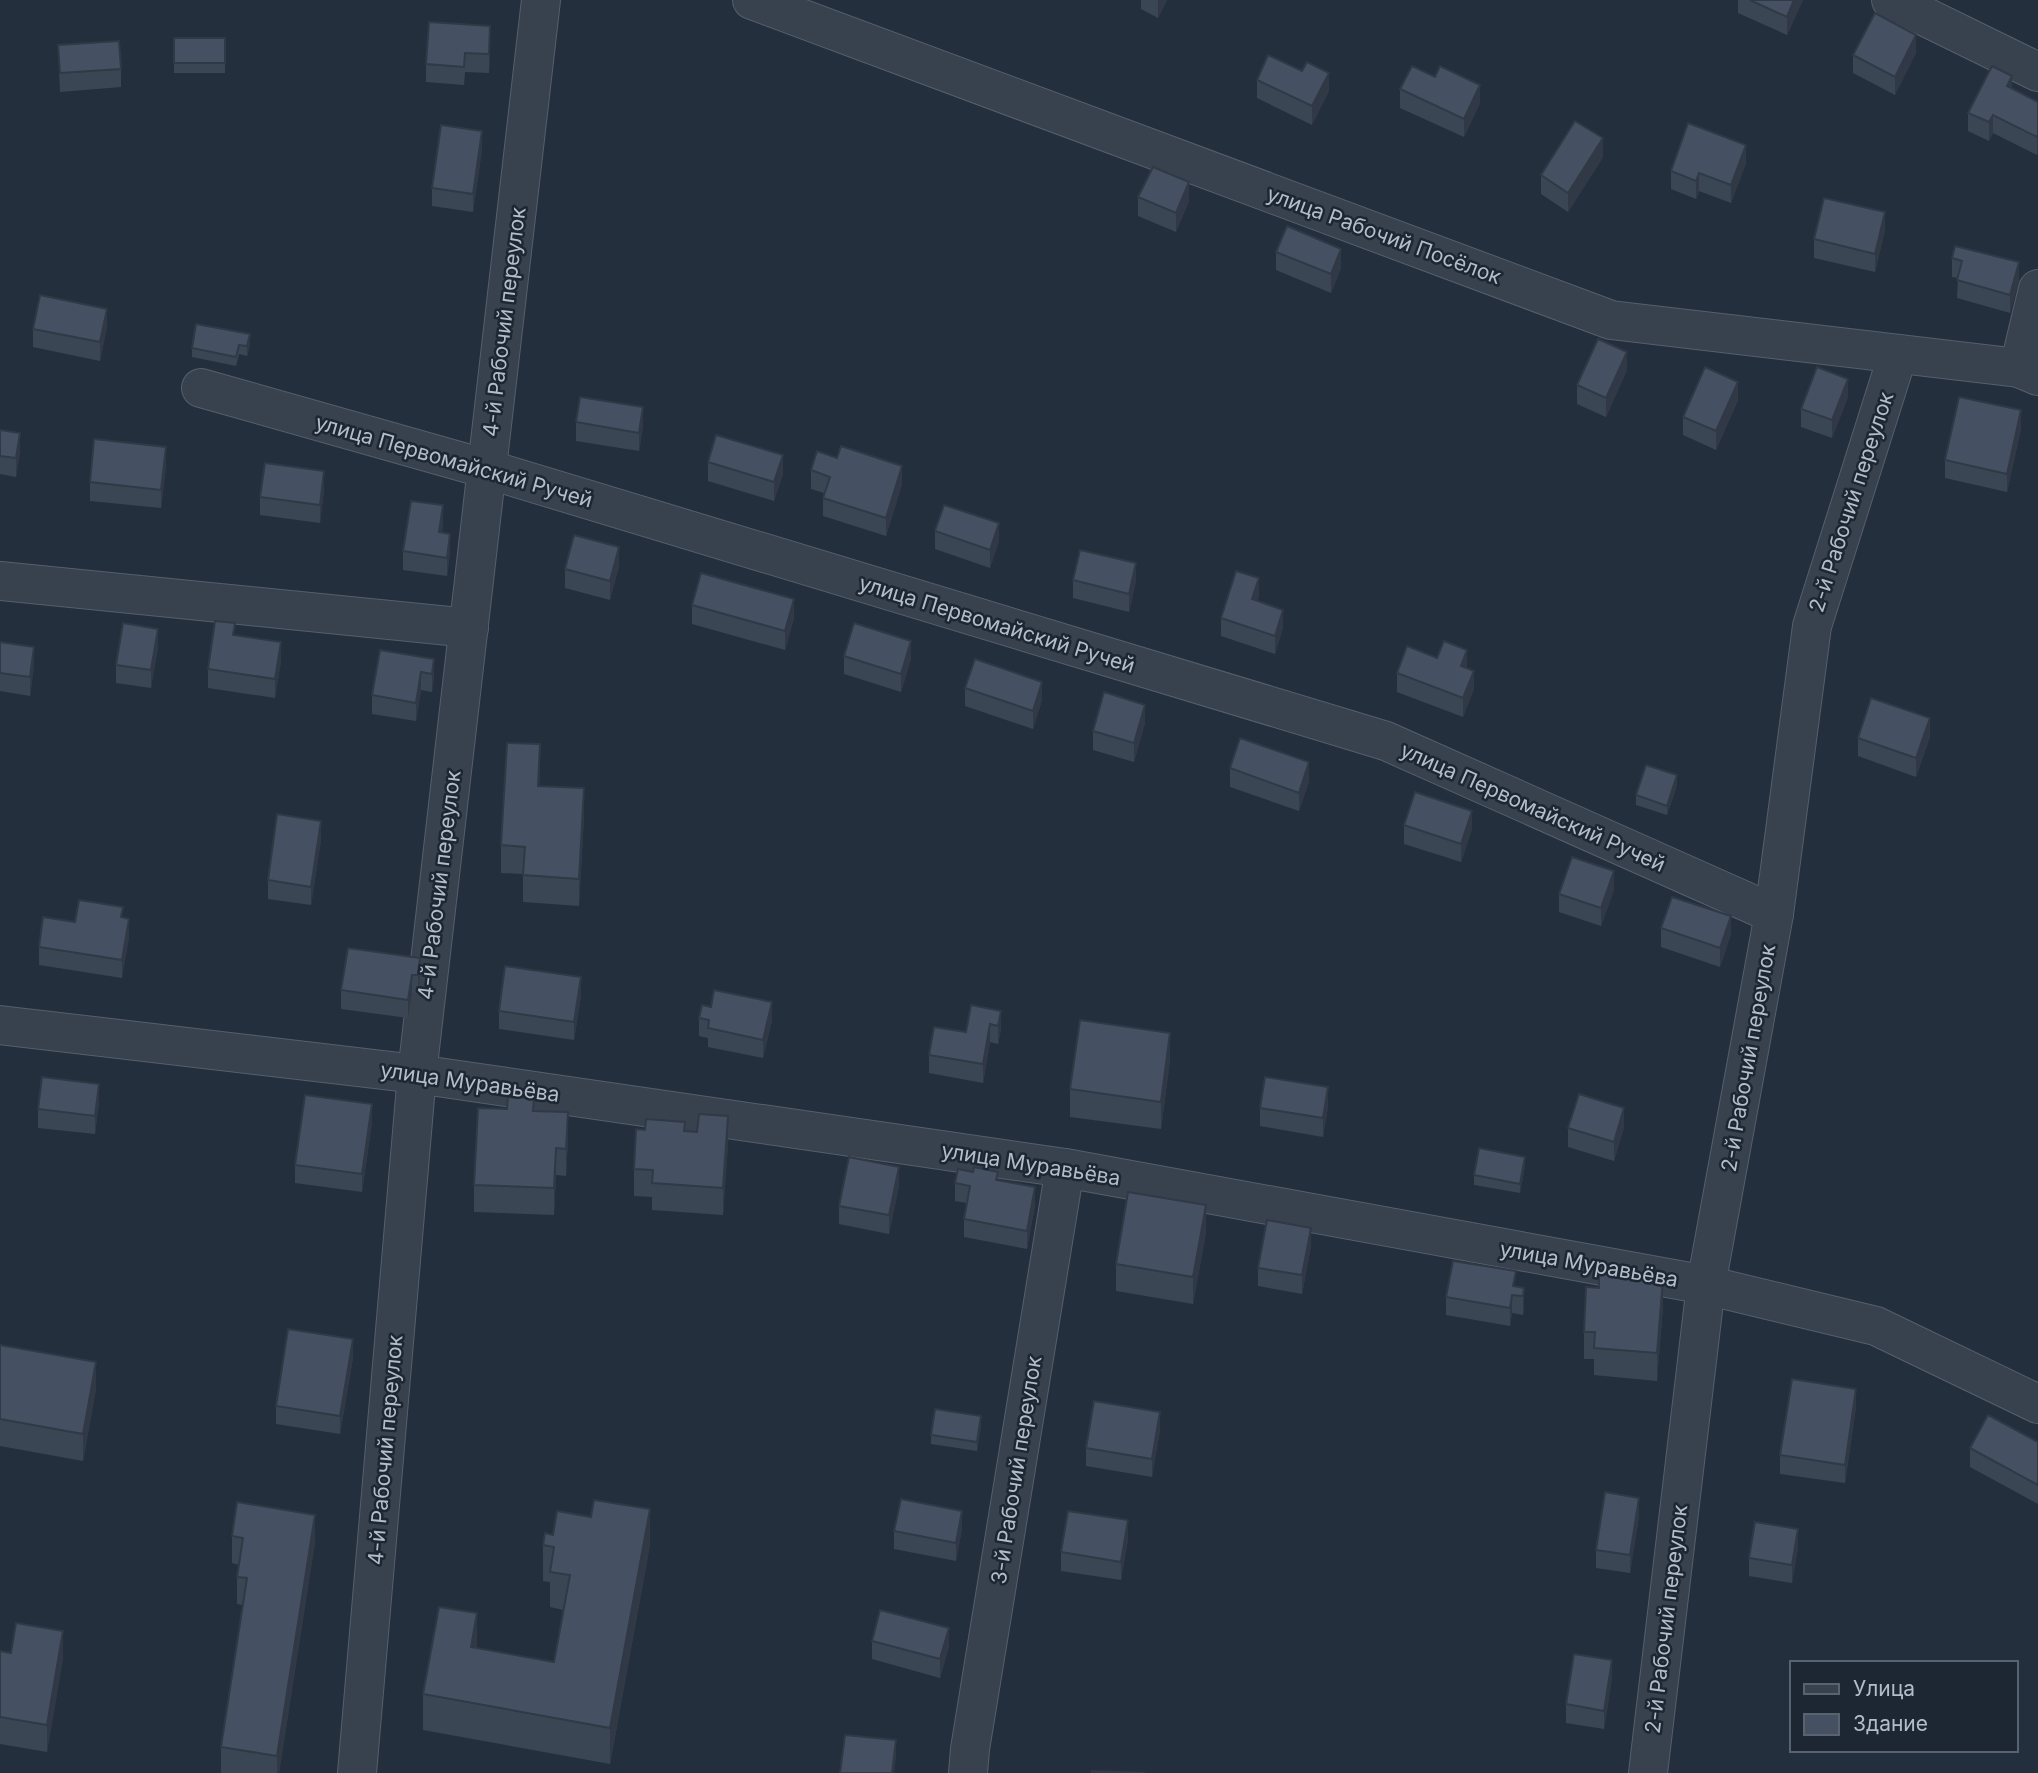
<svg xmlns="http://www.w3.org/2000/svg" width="2038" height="1773" viewBox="0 0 2038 1773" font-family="Inter,sans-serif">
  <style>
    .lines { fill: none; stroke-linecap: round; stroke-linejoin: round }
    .minor-casing { stroke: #565f6c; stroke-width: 40 }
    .minor { stroke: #38414e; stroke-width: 38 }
    .wall { fill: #3b4654 }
    .shaded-wall { fill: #303945 }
    .building { fill: #455162; stroke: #303945; stroke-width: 2 }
    .labels { text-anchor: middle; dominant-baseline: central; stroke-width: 5; stroke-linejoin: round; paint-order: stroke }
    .street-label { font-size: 21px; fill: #b4bcc9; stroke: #1d2633 }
  </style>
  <rect width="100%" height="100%" fill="#242f3e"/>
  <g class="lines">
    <g class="minor-casing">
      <g id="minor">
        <path d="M752 0 1611 320 2019 368 2038 376"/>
        <path d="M1891 0 2038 72"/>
        <path d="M2019 368 2038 289"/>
        <path d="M201 388 487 469 1386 741 1774 914"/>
        <path d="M0 581 469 628"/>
        <path d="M0 1025 417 1074 1065 1168 1706 1285 1876 1326 2038 1404"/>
        <path d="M357 1773 417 1074 541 0"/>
        <path d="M968 1773 970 1749 1065 1168"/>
        <path d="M1648 1773 1706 1285 1774 914 1812 626 1898 354"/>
      </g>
    </g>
    <use href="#minor" class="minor"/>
  </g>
  <g class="wall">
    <path d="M1141 0H1167L1158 18 1141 9Z"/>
    <path d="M1738 0H1803L1787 35 1738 13Z"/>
    <rect x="174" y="38" width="51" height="35"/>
    <path d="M58 45 121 69V87L60 92Z"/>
    <path d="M490 45 489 73 465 72 464 85 426 82V64Z"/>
    <path d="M1916 53 1895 95 1853 73V55Z"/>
    <path d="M1435 77 1480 103 1464 137 1400 108V89Z"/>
    <path d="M1257 80 1329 91 1312 125 1257 98Z"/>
    <path d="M2012 89 2038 102 2037 155 1993 133 1989 141 1968 131V113Z"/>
    <path d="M482 149 473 212 432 206V188Z"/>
    <path d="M1603 157 1568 212 1541 194V175Z"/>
    <path d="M1746 163 1731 203 1699 191 1696 199 1671 189V171Z"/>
    <path d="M1138 197 1189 201 1176 232 1138 216Z"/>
    <path d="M1885 230 1875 272 1814 258V239Z"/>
    <path d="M1955 246 2019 280 2010 313 1957 298 1958 278 1952 277V258Z"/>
    <path d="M1276 252 1341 268 1331 293 1276 270Z"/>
    <path d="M107 327 100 361 33 347V329Z"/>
    <path d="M250 344 247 356 239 354 236 366 192 357V348Z"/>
    <path d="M1627 370 1606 417 1577 404V385Z"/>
    <path d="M1848 397 1832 438 1801 427V409Z"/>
    <path d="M1738 400 1716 450 1683 435V417Z"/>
    <path d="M576 422 643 426 639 451 576 441Z"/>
    <path d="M2021 429 2007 492 1945 478V460Z"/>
    <path d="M0 430 20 452 16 477 0 474Z"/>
    <path d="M708 462 783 474 774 501 708 481Z"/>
    <path d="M166 466 161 508 90 501V482Z"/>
    <path d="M811 470 902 484 886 536 823 516V498L824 493 811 489Z"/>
    <path d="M324 490 320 523 260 515V497Z"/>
    <path d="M443 524 442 532 450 552 447 576 403 570V551Z"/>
    <path d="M935 531 999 541 990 568 935 549Z"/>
    <path d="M619 566 610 600 565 588V569Z"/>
    <path d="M1073 580 1136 581 1129 612 1073 598Z"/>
    <path d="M1259 597 1257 601 1283 628 1275 654 1221 636V618Z"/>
    <path d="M692 605 794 618 785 650 692 624Z"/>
    <path d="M0 642 34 665 30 696 0 691Z"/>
    <path d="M158 647 151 688 116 683V665Z"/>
    <path d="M844 656 911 659 901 692 844 674Z"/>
    <path d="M434 659V677L432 692 421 690 416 721 372 714V695Z"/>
    <path d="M281 661 275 698 208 688V669Z"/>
    <path d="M1467 668 1474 689 1463 717 1397 692V673Z"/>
    <path d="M965 688 1042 700 1033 729 965 706Z"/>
    <path d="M1145 723 1134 762 1093 750V731Z"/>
    <path d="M1930 737 1916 777 1858 756V738Z"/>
    <path d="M1230 768 1309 781 1299 811 1230 787Z"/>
    <path d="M540 772 539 786 584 816 579 906 523 902V874L501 873V845Z"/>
    <path d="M1677 785 1667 815 1636 805V795Z"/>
    <path d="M1404 825 1472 829 1461 862 1404 844Z"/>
    <path d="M321 840 311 905 268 899V880Z"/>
    <path d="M1614 890 1601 926 1559 912V894Z"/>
    <path d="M123 917 129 937 122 978 39 965V947L75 922Z"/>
    <path d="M1661 928 1731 934 1720 967 1661 947Z"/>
    <path d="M348 948 420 977 418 994 412 993 408 1018 341 1009V990Z"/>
    <path d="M581 996 574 1040 499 1029V1011Z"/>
    <path d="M1001 1011V1029L998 1044 990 1042 983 1083 929 1073V1055Z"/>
    <path d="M699 1018 772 1020 763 1058 708 1047V1038L699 1036Z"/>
    <path d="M1170 1060 1161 1129 1070 1117V1089Z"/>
    <path d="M99 1102 95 1134 38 1128V1109Z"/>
    <path d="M1328 1106 1323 1137 1260 1126V1108Z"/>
    <path d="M534 1111 568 1139 566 1176 556 1175 554 1215 474 1212V1185Z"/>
    <path d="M372 1122 362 1192 295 1183V1165Z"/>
    <path d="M1624 1127 1614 1161 1568 1147V1128Z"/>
    <path d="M685 1131 728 1144 723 1215 652 1210V1197L634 1196V1169Z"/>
    <path d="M1525 1166 1520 1193 1474 1185V1175Z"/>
    <path d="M998 1180 1035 1205 1027 1249 964 1237V1219L967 1203 955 1201V1183Z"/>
    <path d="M899 1186 889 1234 839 1224V1206Z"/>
    <path d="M1206 1233 1193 1304 1116 1291V1264Z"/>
    <path d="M1311 1246 1302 1294 1258 1286V1268Z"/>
    <path d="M1516 1286 1524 1288V1306L1523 1315 1512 1313 1510 1326 1446 1315V1297Z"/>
    <path d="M1599 1288 1663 1306 1657 1381 1594 1375V1359H1584V1332Z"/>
    <path d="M0 1345 96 1389 83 1461 0 1446Z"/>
    <path d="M353 1358 340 1434 276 1424V1406Z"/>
    <path d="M1856 1407 1845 1483 1780 1474V1455Z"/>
    <path d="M981 1426 977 1451 931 1444V1435Z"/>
    <path d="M1160 1430 1152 1477 1086 1466V1448Z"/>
    <path d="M2038 1442V1504L1970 1467V1448Z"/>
    <path d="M1639 1516 1630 1573 1596 1568V1550Z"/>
    <path d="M962 1529 956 1561 894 1549V1531Z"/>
    <path d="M553 1535 650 1545 610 1764 423 1730V1694L477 1648 554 1662 563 1610 550 1607V1582L543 1581V1545Z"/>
    <path d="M232 1536 315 1542 279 1773H221V1747L243 1605 237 1604V1577L239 1565 232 1563Z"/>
    <path d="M1128 1539 1121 1580 1061 1571V1552Z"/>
    <path d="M1798 1547 1792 1583 1749 1576V1558Z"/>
    <path d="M872 1641 949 1646 940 1678 872 1659Z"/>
    <path d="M0 1651 63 1658 47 1752 0 1744Z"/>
    <path d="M1612 1678 1604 1729 1566 1723V1704Z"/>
  </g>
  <g class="shaded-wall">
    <path d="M1158 0H1167L1158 18Z"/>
    <path d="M1794 0H1803L1787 35V17Z"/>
    <path d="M490 26V45L489 73V54Z"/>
    <path d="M1916 35V53L1895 95V77Z"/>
    <path d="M1329 73V91L1312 125V106Z"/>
    <path d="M2012 76V94L2007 86Z"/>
    <path d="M1480 85V103L1464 137V119Z"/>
    <path d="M1993 115V133L1989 141V122Z"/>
    <path d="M482 131V149L473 212V194Z"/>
    <path d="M2038 134V153L2037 155V137Z"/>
    <path d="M1603 138V157L1568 212V193Z"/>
    <path d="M1746 145V163L1731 203V185Z"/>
    <path d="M1699 173V191L1696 199V181Z"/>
    <path d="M1189 182V201L1176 232V213Z"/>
    <path d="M1885 212V230L1875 272V254Z"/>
    <path d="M1341 249V268L1331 293V274Z"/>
    <path d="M2019 262V280L2010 313V295Z"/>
    <path d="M107 309V327L100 361V342Z"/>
    <path d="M250 334V344L247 356V346Z"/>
    <path d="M1627 352V370L1606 417V398Z"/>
    <path d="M1848 379V397L1832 438V420Z"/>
    <path d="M1738 382V400L1716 450V431Z"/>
    <path d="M643 407V426L639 451V433Z"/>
    <path d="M2021 410V429L2007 492V474Z"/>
    <path d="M20 433V452L16 477V458Z"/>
    <path d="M166 447V466L161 508V490Z"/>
    <path d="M783 455V474L774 501V482Z"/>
    <path d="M902 466V484L886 536V518Z"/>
    <path d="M324 471V490L320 523V505Z"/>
    <path d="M443 505V524L439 550V532Z"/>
    <path d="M999 523V541L990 568V550Z"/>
    <path d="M450 534V552L447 576V558Z"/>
    <path d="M619 547V566L610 600V581Z"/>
    <path d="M1136 563V581L1129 612V594Z"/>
    <path d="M1259 578V597L1252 618V599Z"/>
    <path d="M794 599V618L785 650V631Z"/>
    <path d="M1283 610V628L1275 654V636Z"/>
    <path d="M158 629V647L151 688V670Z"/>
    <path d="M911 641V659L901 692V674Z"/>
    <path d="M281 642V661L275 698V679Z"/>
    <path d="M34 647V665L30 696V677Z"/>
    <path d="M1467 650V669L1461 666Z"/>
    <path d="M434 659V677L432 692V674Z"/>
    <path d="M1474 671V689L1463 717V698Z"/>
    <path d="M421 672V690L416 721V703Z"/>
    <path d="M1042 682V700L1033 729V711Z"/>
    <path d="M1145 705V723L1134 762V743Z"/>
    <path d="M1930 718V737L1916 777V758Z"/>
    <path d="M540 744V772L538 813V786Z"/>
    <path d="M1309 762V781L1299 811V793Z"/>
    <path d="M1677 775V785L1667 815V806Z"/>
    <path d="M584 788V816L579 906V879Z"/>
    <path d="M1472 811V829L1461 862V844Z"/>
    <path d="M321 821V840L311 905V887Z"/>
    <path d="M1614 871V890L1601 926V908Z"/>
    <path d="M1731 916V934L1720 967V948Z"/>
    <path d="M129 919V937L122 978V960Z"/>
    <path d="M420 958V977L418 994V975Z"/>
    <path d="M412 975V993L408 1018V1000Z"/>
    <path d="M581 977V996L574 1040V1022Z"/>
    <path d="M772 1002V1020L763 1058V1040Z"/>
    <path d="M1001 1011V1029L998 1044V1026Z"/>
    <path d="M990 1024V1042L983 1083V1064Z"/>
    <path d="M1170 1033V1060L1161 1129V1102Z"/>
    <path d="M99 1084V1102L95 1134V1116Z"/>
    <path d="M1328 1087V1106L1323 1137V1118Z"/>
    <path d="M372 1104V1122L362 1192V1174Z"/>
    <path d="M1624 1108V1127L1614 1161V1142Z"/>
    <path d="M568 1112V1139L566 1176V1149Z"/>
    <path d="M728 1116V1144L723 1215V1188Z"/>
    <path d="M556 1148V1175L554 1215V1188Z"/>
    <path d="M1525 1157V1166L1520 1193V1184Z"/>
    <path d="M899 1167V1186L889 1234V1215Z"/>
    <path d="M1035 1187V1205L1027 1249V1231Z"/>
    <path d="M1206 1205V1233L1193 1304V1277Z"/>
    <path d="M1311 1228V1246L1302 1294V1275Z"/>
    <path d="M1663 1279V1306L1657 1381V1353Z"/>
    <path d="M1524 1288V1306L1523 1315V1296Z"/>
    <path d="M1512 1295V1313L1510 1326V1308Z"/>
    <path d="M353 1339V1358L340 1434V1416Z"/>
    <path d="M96 1362V1389L83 1461V1434Z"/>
    <path d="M1856 1389V1407L1845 1483V1465Z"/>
    <path d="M1160 1412V1430L1152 1477V1459Z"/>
    <path d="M981 1416V1426L977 1451V1442Z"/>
    <path d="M1639 1498V1516L1630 1573V1555Z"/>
    <path d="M650 1509V1545L610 1764V1728Z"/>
    <path d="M962 1511V1529L956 1561V1543Z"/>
    <path d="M315 1515V1542L279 1773H277V1756Z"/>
    <path d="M1128 1520V1539L1121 1580V1562Z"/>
    <path d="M1798 1529V1547L1792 1583V1565Z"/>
    <path d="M477 1613V1649L471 1647Z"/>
    <path d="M949 1628V1646L940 1678V1659Z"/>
    <path d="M63 1631V1658L47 1752V1725Z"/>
    <path d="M1612 1660V1678L1604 1729V1711Z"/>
    <path d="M896 1740V1758L894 1773H892Z"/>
  </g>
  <g class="building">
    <path d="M1750 0H1794L1787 17Z"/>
    <path d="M1875 13 1916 35 1895 77 1853 55Z"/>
    <path d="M429 22 490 26 489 54 465 53 464 67 426 64Z"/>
    <rect x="174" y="38" width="51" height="25"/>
    <path d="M119 41 121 69 60 73 58 45Z"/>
    <path d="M1268 55 1302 71 1307 62 1329 73 1312 106 1257 80Z"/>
    <path d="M1412 66 1435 77 1440 66 1480 85 1464 119 1400 89Z"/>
    <path d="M1992 66 2012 76 2007 86 2038 102V134L2037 137 1993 115 1989 122 1968 113Z"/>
    <path d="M1575 121 1603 138 1568 193 1541 175Z"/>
    <path d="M1688 123 1746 145 1731 185 1699 173 1696 181 1671 171Z"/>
    <path d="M441 125 482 131 473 194 432 188Z"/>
    <path d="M1153 167 1189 182 1176 213 1138 197Z"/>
    <path d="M1824 198 1885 212 1875 254 1814 239Z"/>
    <path d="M1287 226 1341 249 1331 274 1276 252Z"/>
    <path d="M1955 246 2019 262 2010 295 1957 280 1962 261 1952 258Z"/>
    <path d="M40 295 107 309 100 342 33 329Z"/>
    <path d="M196 324 250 334 247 346 239 345 236 357 192 348Z"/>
    <path d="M1598 339 1627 352 1606 398 1577 385Z"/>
    <path d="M1705 367 1738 382 1716 431 1683 417Z"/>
    <path d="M1817 367 1848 379 1832 420 1801 409Z"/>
    <path d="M580 397 643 407 639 433 576 422Z"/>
    <path d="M1959 397 2021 410 2007 474 1945 460Z"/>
    <path d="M0 430 20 433 16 458 0 456Z"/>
    <path d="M716 435 783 455 774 482 708 462Z"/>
    <path d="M94 439 166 447 161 490 90 482Z"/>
    <path d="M841 446 902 466 886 518 823 498 830 477 811 470 817 451 837 458Z"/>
    <path d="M265 463 324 471 320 505 260 497Z"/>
    <path d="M411 501 443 505 439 532 450 534 447 558 403 551Z"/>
    <path d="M944 505 999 523 990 550 935 531Z"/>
    <path d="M574 535 619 547 610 581 565 569Z"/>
    <path d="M1080 550 1136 563 1129 594 1073 580Z"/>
    <path d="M1236 571 1259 578 1252 599 1283 610 1275 636 1221 618Z"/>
    <path d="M701 573 794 599 785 631 692 605Z"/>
    <path d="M215 621 235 623 233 635 281 642 275 679 208 669Z"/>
    <path d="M123 623 158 629 151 670 116 665Z"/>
    <path d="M854 623 911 641 901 674 844 656Z"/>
    <path d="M1444 641 1467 650 1461 666 1474 671 1463 698 1397 673 1407 646 1437 658Z"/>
    <path d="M0 642 34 647 30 677 0 673Z"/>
    <path d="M380 650 434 659 432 674 421 672 416 703 372 695Z"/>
    <path d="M975 659 1042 682 1033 711 965 688Z"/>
    <path d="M1104 692 1145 705 1134 743 1093 731Z"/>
    <path d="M1871 698 1930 718 1916 758 1858 738Z"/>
    <path d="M1240 738 1309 762 1299 793 1230 768Z"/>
    <path d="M507 743 540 744 538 786 584 788 579 879 523 875 525 847 501 845Z"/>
    <path d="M1646 765 1677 775 1667 806 1636 795Z"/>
    <path d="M1415 792 1472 811 1461 844 1404 825Z"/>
    <path d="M277 814 321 821 311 887 268 880Z"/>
    <path d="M1572 857 1614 871 1601 908 1559 894Z"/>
    <path d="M1672 897 1731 916 1720 948 1661 928Z"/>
    <path d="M79 900 123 907 121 917 129 919 122 960 39 947 43 917 75 922Z"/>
    <path d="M348 948 420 958 418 975H412L408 1000 341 990Z"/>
    <path d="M505 966 581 977 574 1022 499 1011Z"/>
    <path d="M714 990 772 1002 763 1040 708 1028 709 1020 699 1018 702 1005 711 1007Z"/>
    <path d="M971 1005 1001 1011 998 1026 990 1024 983 1064 929 1055 934 1027 966 1032Z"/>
    <path d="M1080 1020 1170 1033 1161 1102 1070 1089Z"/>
    <path d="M42 1077 99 1084 95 1116 38 1109Z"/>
    <path d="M1265 1077 1328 1087 1323 1118 1260 1108Z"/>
    <path d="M1579 1094 1624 1108 1614 1142 1568 1128Z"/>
    <path d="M305 1095 372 1104 362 1174 295 1165Z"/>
    <path d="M508 1097 534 1098 533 1111 568 1112 566 1149 556 1148 554 1188 474 1185 478 1108 507 1109Z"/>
    <path d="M699 1114 728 1116 723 1188 652 1183 653 1170 634 1169 636 1129 645 1130 646 1119 685 1122 684 1131 697 1132Z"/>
    <path d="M1479 1148 1525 1157 1520 1184 1474 1175Z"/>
    <path d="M849 1157 899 1167 889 1215 839 1206Z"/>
    <path d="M974 1167 998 1172 996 1180 1035 1187 1027 1231 964 1219 970 1186 955 1183 958 1169 973 1172Z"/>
    <path d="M1128 1192 1206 1205 1193 1277 1116 1264Z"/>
    <path d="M1267 1220 1311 1228 1302 1275 1258 1268Z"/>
    <path d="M1453 1261 1516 1271 1513 1286 1524 1288 1523 1296 1512 1295 1510 1308 1446 1297Z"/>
    <path d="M1599 1273 1663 1279 1657 1353 1594 1348 1595 1332H1584L1586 1287 1599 1288Z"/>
    <path d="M288 1329 353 1339 340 1416 276 1406Z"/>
    <path d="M0 1345 96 1362 83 1434 0 1419Z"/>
    <path d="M1792 1379 1856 1389 1845 1465 1780 1455Z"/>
    <path d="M1094 1401 1160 1412 1152 1459 1086 1448Z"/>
    <path d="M935 1409 981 1416 977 1442 931 1435Z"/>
    <path d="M1988 1415 2038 1442V1485L1970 1448Z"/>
    <path d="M1605 1492 1639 1498 1630 1555 1596 1550Z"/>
    <path d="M901 1499 962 1511 956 1543 894 1531Z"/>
    <path d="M594 1500 650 1509 610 1728 423 1694 439 1607 477 1613 471 1647 554 1662 570 1575 550 1572 554 1547 543 1545 545 1533 553 1535 557 1511 591 1517Z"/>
    <path d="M237 1502 315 1515 277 1756 221 1747 247 1578 237 1577 243 1538 232 1536Z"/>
    <path d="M1068 1511 1128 1520 1121 1562 1061 1552Z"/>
    <path d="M1755 1522 1798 1529 1792 1565 1749 1558Z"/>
    <path d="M880 1610 949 1628 940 1659 872 1641Z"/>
    <path d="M16 1623 63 1631 47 1725 0 1717V1651L11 1653Z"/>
    <path d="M1574 1654 1612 1660 1604 1711 1566 1704Z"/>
    <path d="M845 1735 896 1740 892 1773H840Z"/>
    <path d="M1092 1771 1145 1773H1092Z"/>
  </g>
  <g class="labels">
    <g class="street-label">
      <text transform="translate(1384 235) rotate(20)">улица Рабочий Посёлок</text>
      <text transform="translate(504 322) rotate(-83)">4-й Рабочий переулок</text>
      <text transform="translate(454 461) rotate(16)">улица Первомайский Ручей</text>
      <text transform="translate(1851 502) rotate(-72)">2-й Рабочий переулок</text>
      <text transform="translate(997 624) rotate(17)">улица Первомайский Ручей</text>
      <text transform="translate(1533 807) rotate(24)">улица Первомайский Ручей</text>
      <text transform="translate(439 885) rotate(-83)">4-й Рабочий переулок</text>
      <text transform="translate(1748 1058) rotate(-80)">2-й Рабочий переулок</text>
      <text transform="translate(470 1082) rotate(8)">улица Муравьёва</text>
      <text transform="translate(1031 1164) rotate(9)">улица Муравьёва</text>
      <text transform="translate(1589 1264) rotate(10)">улица Муравьёва</text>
      <text transform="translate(385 1450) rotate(-85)">4-й Рабочий переулок</text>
      <text transform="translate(1016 1470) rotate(-81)">3-й Рабочий переулок</text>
      <text transform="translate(1666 1619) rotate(-83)">2-й Рабочий переулок</text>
    </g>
  </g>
  <rect x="1790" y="1661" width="228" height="91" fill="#1d2633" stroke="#59626f" stroke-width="2"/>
  <rect x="1804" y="1684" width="35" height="10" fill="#38414e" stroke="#59626f" stroke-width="2"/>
  <text x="1853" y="1696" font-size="21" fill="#b4bcc9">Улица</text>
  <rect x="1804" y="1714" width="35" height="21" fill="#455162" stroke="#59626f" stroke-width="2"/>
  <text x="1853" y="1731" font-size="21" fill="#b4bcc9">Здание</text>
</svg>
